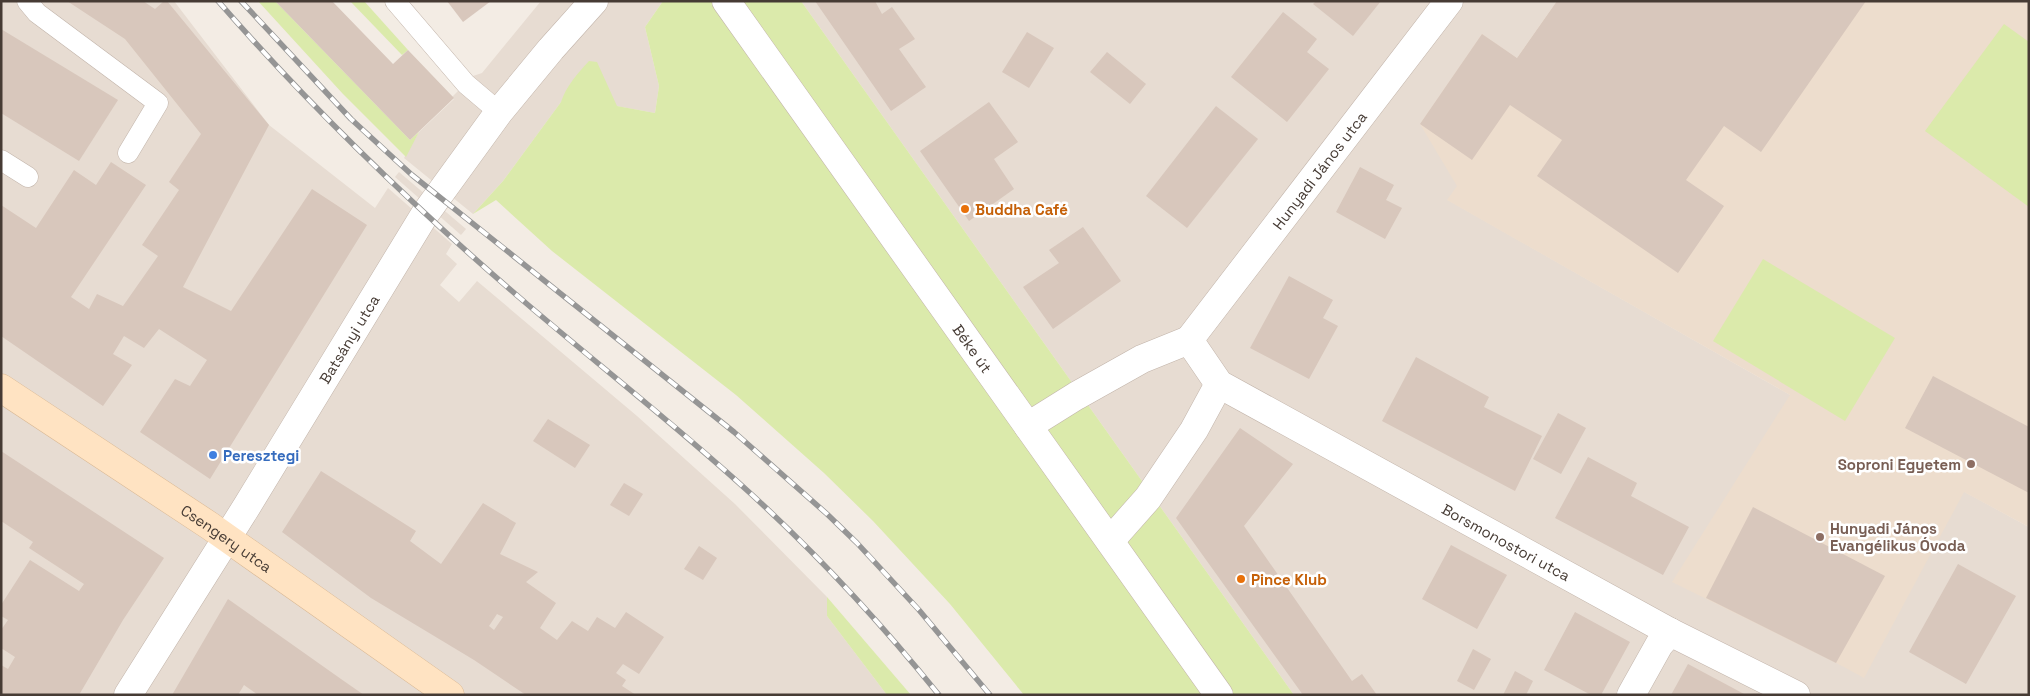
<svg xmlns="http://www.w3.org/2000/svg" width="2030" height="696" viewBox="0 0 2030 696" font-family="'Space Grotesk',sans-serif">
  <style>
    .residential { fill: #e7dcd2 }
    .education { fill: #edddcd }
    .green { fill: #dbeaab }
    .building { fill: #d8c7bc; fill-rule: evenodd }
    .lines { fill: none; stroke-linecap: round; stroke-linejoin: round }
    .service-casing { stroke: #c2b4aa; stroke-width: 21 }
    .minor-casing { stroke: #c2b4aa; stroke-width: 29 }
    .secondary-casing { stroke: #d9b894; stroke-width: 29 }
    .service { stroke: #fff; stroke-width: 20 }
    .minor { stroke: #fff; stroke-width: 28 }
    .secondary { stroke: #ffe3c2; stroke-width: 28 }
    .rail-casing { stroke: #959595; stroke-width: 5.5 }
    .rail { stroke: #fff; stroke-width: 4; stroke-dasharray: 11; stroke-linecap: butt }
    .food-dot { fill: #e8710a; stroke: #fff; stroke-width: 2 }
    .shop-dot { fill: #3f7fe0; stroke: #fff; stroke-width: 2 }
    .education-dot { fill: #8d6e63; stroke: #fff; stroke-width: 2 }
    .labels { text-anchor: middle; dominant-baseline: central; stroke-width: 5; stroke-linejoin: round; paint-order: stroke }
    .street-label { font-size: 15px; fill: #463b34; stroke: #fff }
    .food-label { font-size: 15px; font-weight: bold; fill: #c56008; stroke: #fff; text-anchor: start }
    .shop-label { font-size: 15px; font-weight: bold; fill: #366cbe; stroke: #fff; text-anchor: start }
    .education-label { font-size: 15px; font-weight: bold; fill: #785e54; stroke: #fff; text-anchor: end }
  </style>
  <rect width="100%" height="100%" fill="#f3ece4"/>
  <g class="residential">
    <path d="M1 1H174L269 125 375 208 388 188 452 244 446 254 457 264 440 285 459 302 477 281 637 416 735 504 827 597V616L887 695H1Z"/>
    <path d="M541 1H663L645 27 659 86 655 113 616 106 598 68 589 64 503 181 473 214 404 158 419 132 454 99 452 97 473 76 482 73Z"/>
    <path d="M801 1H1557L1517 58 1482 35 1458 186 1448 200 1862 436 2029 527V695H1294Z"/>
    <path d="M399 172 466 229 461 235 395 177Z"/>
  </g>
  <path class="education" d="M1557 1H2029V527L1964 492 1864 678 1844 667 1672 582 1790 395 1447 200 1457 186 1420 124 1482 34 1517 58Z"/>
  <g class="green">
    <path d="M258 1H275L410 140 419 132 406 157 343 94Z"/>
    <path d="M350 1H364L408 50 402 55Z"/>
    <path d="M663 1H801L1294 695H1024L950 604 873 521 824 473 736 395 552 251 496 200 473 214 503 181 561 102C566 86 578 73 589 61L597 62 617 106 655 113 659 86 645 27Z"/>
    <path d="M2004 24 2029 42V207L1925 131Z"/>
    <path d="M1763 259 1895 338 1845 421 1713 341Z"/>
    <path d="M827 597 911 695H887L827 616Z"/>
  </g>
  <g class="building">
    <path d="M67 1H143L155 9 164 1H167L269 125 183 287 231 311 312 189 367 225 210 479 140 432 175 379 190 386 207 360 159 329 144 348 124 336 113 354 132 365 103 406 1 336V205L36 228 74 170 96 185 111 162 146 185 71 297 89 309 97 294 123 306 158 256 142 245 179 190 169 182 201 134 125 39Z"/>
    <path d="M275 1H332L393 64 408 50 454 98 410 140Z"/>
    <path d="M447 1H491L463 22Z"/>
    <path d="M815 1H875L882 14 892 7 915 39 899 49 926 87 891 111Z"/>
    <path d="M1316 1H1381L1353 36 1313 4Z"/>
    <path d="M1557 1H1866L1761 152 1724 126 1686 180 1724 206 1678 273 1537 176 1562 140 1510 105 1472 160 1420 124 1482 34 1517 58Z"/>
    <path d="M1283 12 1317 39 1307 52 1329 69 1287 122 1231 77Z"/>
    <path d="M1 29 118 100 79 161 1 113Z"/>
    <path d="M1027 32 1054 48 1029 88 1002 72Z"/>
    <path d="M1107 52 1146 84 1130 104 1090 72Z"/>
    <path d="M989 102 1018 142 994 159 1014 189 969 221 920 151Z"/>
    <path d="M1216 106 1258 139 1187 228 1146 196Z"/>
    <path d="M1360 167 1394 185 1386 200 1402 208 1385 239 1336 212Z"/>
    <path d="M1083 227 1121 281 1053 329 1023 287 1059 263 1049 250Z"/>
    <path d="M1289 276 1333 300 1323 318 1338 326 1309 379 1250 348Z"/>
    <path d="M1416 357 1489 397 1484 407 1542 436 1515 491 1382 421Z"/>
    <path d="M1933 376 2029 427V493L1905 428Z"/>
    <path d="M1558 413 1586 428 1561 474 1533 459Z"/>
    <path d="M548 419 590 445 575 468 533 441Z"/>
    <path d="M1240 428 1293 464 1244 526 1352 681 1362 674 1377 695H1303L1176 518Z"/>
    <path d="M1 451 164 558 123 620 79 695H1V665L8 669 15 657 1 648V630L8 620 1 616V605L30 560 79 591 84 584 29 548 33 542 1 521Z"/>
    <path d="M1588 457 1637 483 1631 496 1689 527 1663 575 1555 518Z"/>
    <path d="M321 471 416 531 410 541 441 564 483 503 516 523 500 554 538 572 526 582 556 603 540 628 557 640 572 621 588 631 597 617 615 628 626 612 664 637 639 674 623 664 616 673 626 680 622 686 636 695H526L474 660 371 598 282 532ZM497 614 503 617 494 630 489 626Z"/>
    <path d="M624 483 643 494 629 516 610 505Z"/>
    <path d="M1753 507 1885 576 1836 663 1706 598Z"/>
    <path d="M1451 545 1507 575 1477 629 1422 599Z"/>
    <path d="M699 546 717 558 703 580 684 569Z"/>
    <path d="M1958 564 2016 596 1966 684 1909 652Z"/>
    <path d="M228 599 341 679 364 695H258L244 685 238 695H172Z"/>
    <path d="M1575 612 1630 642 1601 695H1591L1544 670Z"/>
    <path d="M1473 649 1491 659 1474 690 1457 681Z"/>
    <path d="M1688 664 1746 695H1671Z"/>
    <path d="M1515 671 1533 681 1526 695H1503Z"/>
  </g>
  <g class="lines">
    <g class="service-casing">
      <g id="service">
        <path d="M27 1 37 13 158 103 128 153"/>
        <path d="M395 1 466 84 499 112"/>
        <path d="M1 160 28 177"/>
      </g>
    </g>
    <g class="minor-casing">
      <g id="minor">
        <path id="s1" d="M726 1 1219 695"/>
        <path id="s2" d="M1189 340 1449 1"/>
        <path id="s3" d="M1028 426 1076 396 1142 359 1189 340 1219 384 1670 632 1796 695"/>
        <path d="M1110 541 1148 498 1194 430 1219 384"/>
        <path id="s4" d="M128 695 247 506 425 214 499 112 551 49 594 1"/>
        <path d="M1631 695 1659 645 1670 632"/>
      </g>
    </g>
    <g class="secondary-casing">
      <g id="secondary">
        <path id="s5" d="M1 388 210 526 450 695"/>
      </g>
    </g>
    <use href="#service" class="service"/>
    <use href="#minor" class="minor"/>
    <use href="#secondary" class="secondary"/>
    <g class="rail-casing">
      <g id="rail">
        <path d="M218 1C313 110 417 210 527 304 601 367 678 427 750 493 818 555 881 623 939 695"/>
        <path d="M241 1 351 119 412 175 734 432 827 514 857 543 919 610 990 695"/>
      </g>
    </g>
    <use href="#rail" class="rail"/>
  </g>
  <g class="food-dot">
    <circle cx="965" cy="209" r="5"/>
    <circle cx="1241" cy="579" r="5"/>
  </g>
  <circle class="shop-dot" cx="213" cy="455" r="5"/>
  <g class="education-dot">
    <circle cx="1971" cy="464" r="5"/>
    <circle cx="1820" cy="537" r="5"/>
  </g>
  <g class="labels">
    <g class="street-label">
      <text stroke="none"><textPath href="#s2" startOffset="214">Hunyadi János utca</textPath></text>
      <text stroke="none"><textPath href="#s4" startOffset="419">Batsányi utca</textPath></text>
      <text stroke="none"><textPath href="#s1" startOffset="426">Béke út</textPath></text>
      <text stroke="none"><textPath href="#s5" startOffset="271">Csengery utca</textPath></text>
      <text stroke="none"><textPath href="#s3" startOffset="564">Borsmonostori utca</textPath></text>
    </g>
    <g class="food-label">
      <text x="975" y="209">Buddha Café</text>
      <text x="1251" y="579">Pince Klub</text>
    </g>
    <g class="shop-label">
      <text x="223" y="455">Peresztegi</text>
    </g>
    <g class="education-label">
      <text x="1961" y="464">Soproni Egyetem</text>
      <text x="1830" y="528" text-anchor="start">Hunyadi János<tspan x="1830" dy="17">Evangélikus Óvoda</tspan></text>
    </g>
  </g>
  <rect width="2030" height="696" fill="none" stroke="#463b34" stroke-width="5"/>
</svg>
